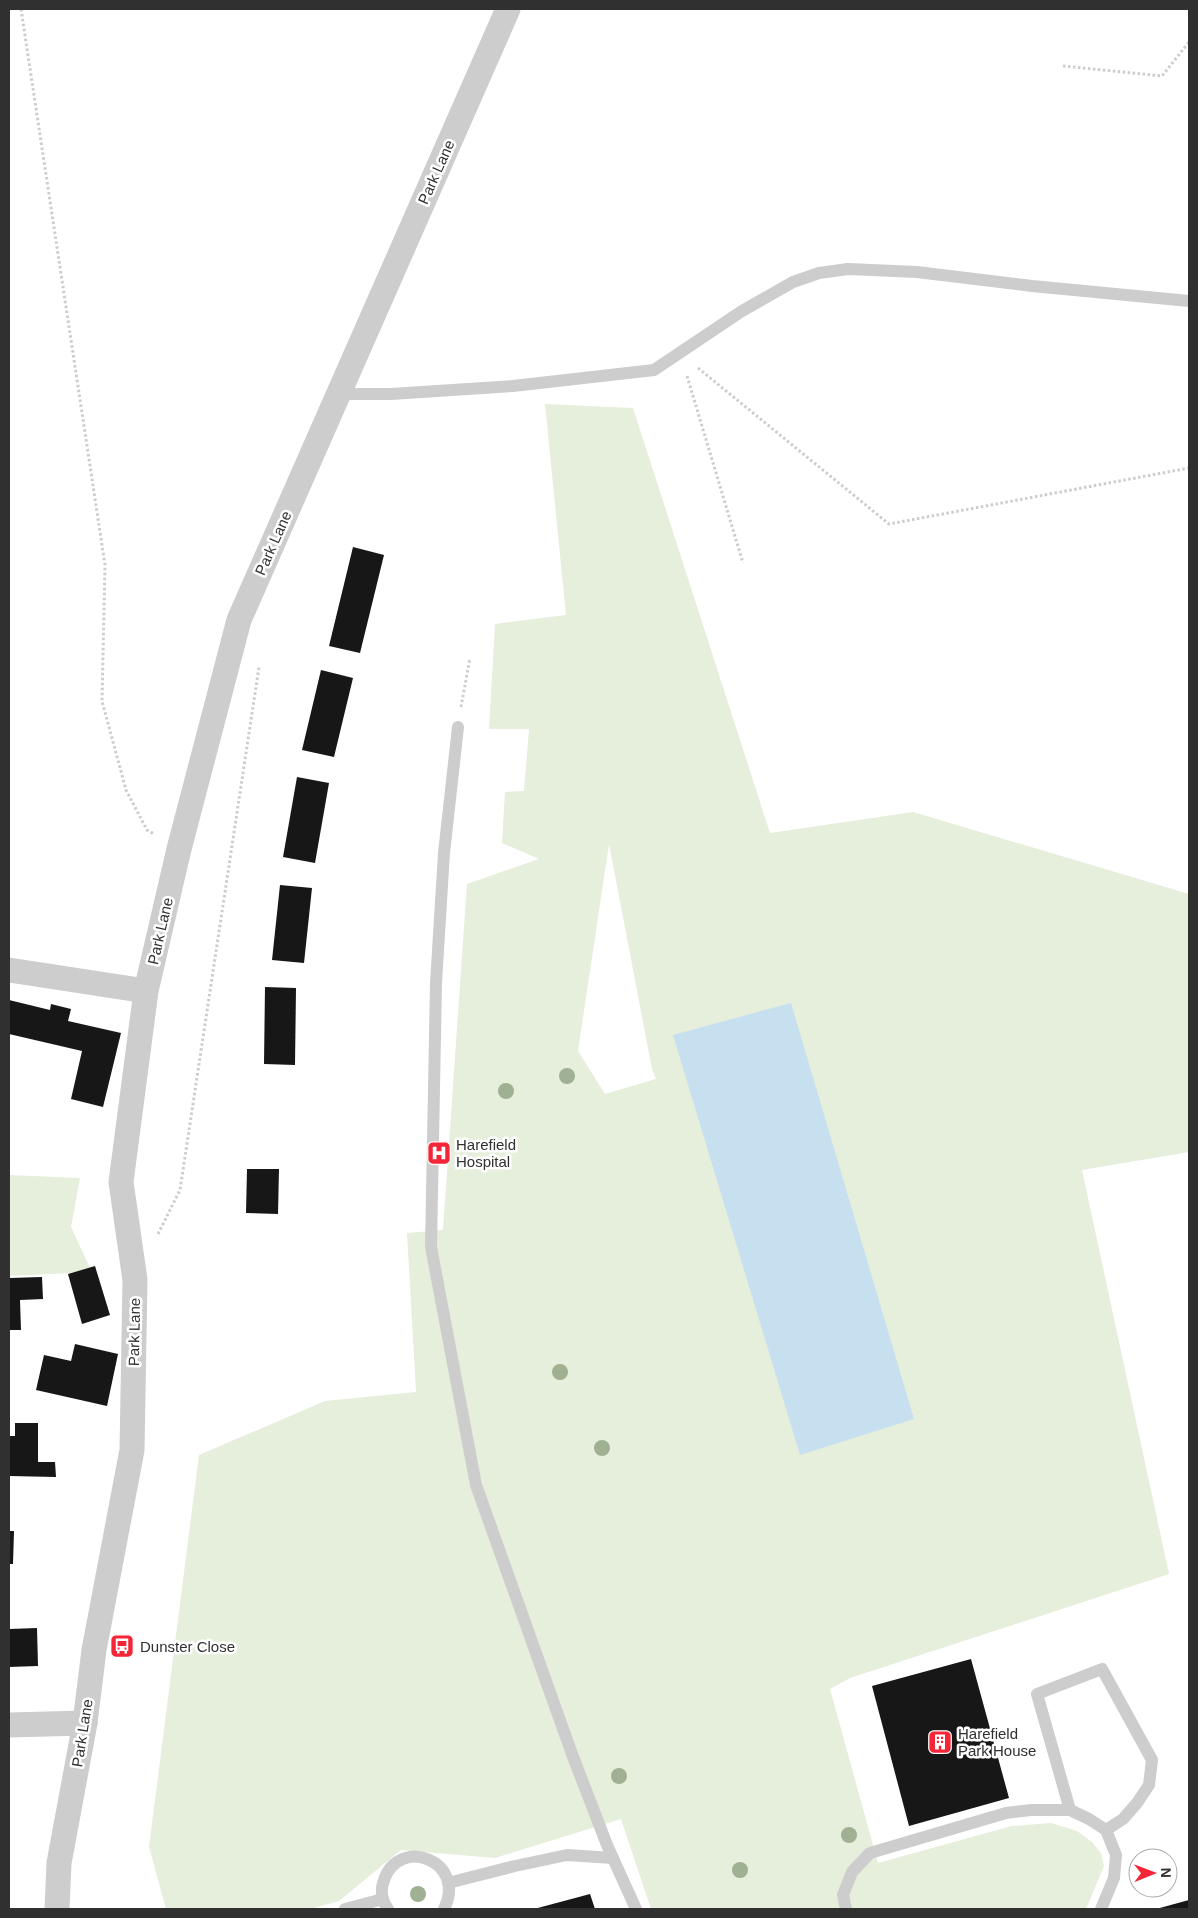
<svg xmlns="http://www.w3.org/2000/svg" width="1198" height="1918" viewBox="0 0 1198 1918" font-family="Helvetica,sans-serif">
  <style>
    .green { fill: #e6eedc; fill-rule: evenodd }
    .water { fill: #c7e0ef }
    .building { fill: #171717 }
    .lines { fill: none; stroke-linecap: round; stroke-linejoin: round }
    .path { stroke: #cdcdcd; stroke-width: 3; stroke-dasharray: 2.5 2.5; stroke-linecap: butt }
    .lane { stroke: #cdcdcd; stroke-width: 12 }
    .street { stroke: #cdcdcd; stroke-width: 25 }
    .tree { fill: #a0b092 }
    .labels { text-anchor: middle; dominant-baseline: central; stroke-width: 5; stroke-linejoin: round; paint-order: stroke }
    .street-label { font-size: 15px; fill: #303030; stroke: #fff }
    .poi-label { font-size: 15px; fill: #303030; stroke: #fff; text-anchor: start }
  </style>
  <rect width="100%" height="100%" fill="#fff"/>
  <g class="green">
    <path d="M545 404 633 408 770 833 913 812 1189 894V1152L1082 1170 1169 1574 850 1678 830 1689 878 1863 1012 1826 1051 1823 1077 1831 1092 1842 1101 1853 1104 1866 1086 1909H651L621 1819 495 1858 401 1850 339 1901 310 1909H166L149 1847 199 1455 325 1401 416 1392 407 1233 443 1230 467 884 539 859 502 843 505 792 524 791 529 729H489L495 624 566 615ZM609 844 652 1069 656 1079 605 1094 578 1051Z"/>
    <path d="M9 1175 80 1178 71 1227 90 1268 70 1273 9 1276Z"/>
  </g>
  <path class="water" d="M791 1003 914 1419 800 1455 673 1035Z"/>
  <g class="building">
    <path d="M353 547 384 555 360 653 329 646Z"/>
    <path d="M321 670 353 678 334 757 302 750Z"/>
    <path d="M297 777 329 783 315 863 283 857Z"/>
    <path d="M280 885 312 888 304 963 272 960Z"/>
    <path d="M265 987 296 988 295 1065 264 1064Z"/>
    <path d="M9 1000 50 1010 51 1004 71 1009 68 1021 121 1033 103 1107 71 1099 82 1051 9 1034Z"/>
    <path d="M247 1169H279L278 1214 246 1213Z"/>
    <path d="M95 1266 110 1315 82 1324 68 1274Z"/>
    <path d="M42 1277 43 1299 20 1300 21 1330H9V1278Z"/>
    <path d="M75 1344 118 1354 107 1406 36 1390 44 1355 71 1361Z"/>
    <path d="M15 1423H38V1462H55L56 1477 9 1476V1436H15Z"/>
    <path d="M9 1531H14L13 1564H9Z"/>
    <path d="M37 1628 38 1666 9 1667V1629Z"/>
    <path d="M971 1659 1009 1798 909 1826 872 1686Z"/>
    <path d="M590 1894 595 1909H534Z"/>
    <path d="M1189 1900V1909H1156Z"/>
  </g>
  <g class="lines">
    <g class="path">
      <path d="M21 9 105 565 102 701 126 790 147 830 154 834"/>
      <path d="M1063 66 1162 76 1189 42"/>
      <path d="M698 368 889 524 1189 468"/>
      <path d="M687 376 743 563"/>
      <path d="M461 707 470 658"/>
      <path d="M158 1234 180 1190 259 667"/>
    </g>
    <g class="lane">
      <path d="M338 394H391L513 386 654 370 742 311 793 282 819 273 848 269 917 272 1032 286 1189 301"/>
      <path d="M458 727 444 853 436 983 431 1247 476 1485 572 1754 607 1845 636 1909"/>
      <path d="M1070 1810 1037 1694 1102 1669 1152 1760 1149 1785 1137 1803 1123 1819 1106 1830"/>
      <path d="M448 1883 515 1866 567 1855 613 1858"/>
      <path d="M345 1909 383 1899"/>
      <path d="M388 1909C382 1901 380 1890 384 1880 399 1835 468 1861 444 1909"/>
      <path d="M846 1909 843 1895 852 1872 870 1853 1006 1813 1031 1810H1070L1089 1819 1106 1830 1116 1855 1114 1878 1101 1909"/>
    </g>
    <g class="street">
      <path d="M9 970 146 991"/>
      <path d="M9 1725 85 1723"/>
      <path d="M57 1909 59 1863 85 1723 94 1650 132 1450 135 1280 121 1182 146 991 179 849 239 620 508 9"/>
    </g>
  </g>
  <g class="tree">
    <circle cx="567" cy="1076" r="8"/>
    <circle cx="506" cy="1091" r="8"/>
    <circle cx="560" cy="1372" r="8"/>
    <circle cx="602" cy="1448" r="8"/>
    <circle cx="619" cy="1776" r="8"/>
    <circle cx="849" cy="1835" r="8"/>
    <circle cx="740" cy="1870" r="8"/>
    <circle cx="418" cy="1894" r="8"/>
  </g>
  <defs>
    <g id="hospital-square" transform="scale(1.25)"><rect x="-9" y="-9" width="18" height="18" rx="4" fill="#f42537" stroke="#fff"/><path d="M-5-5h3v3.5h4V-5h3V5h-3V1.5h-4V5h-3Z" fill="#fff"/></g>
    <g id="bus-square" transform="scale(1.25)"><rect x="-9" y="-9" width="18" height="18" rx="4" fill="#f42537" stroke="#fff"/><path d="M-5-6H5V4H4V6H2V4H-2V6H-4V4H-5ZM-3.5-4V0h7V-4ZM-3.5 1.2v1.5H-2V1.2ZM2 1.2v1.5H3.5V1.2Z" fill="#fff"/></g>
    <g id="building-square" transform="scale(1.25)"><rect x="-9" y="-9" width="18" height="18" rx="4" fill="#f42537" stroke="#fff"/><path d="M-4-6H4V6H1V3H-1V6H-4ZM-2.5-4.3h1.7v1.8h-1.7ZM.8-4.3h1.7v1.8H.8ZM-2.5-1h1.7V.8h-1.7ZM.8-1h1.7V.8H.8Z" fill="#fff"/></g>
  </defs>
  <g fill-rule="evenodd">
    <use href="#hospital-square" x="439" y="1153"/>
    <use href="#bus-square" x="122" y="1646"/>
    <use href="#building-square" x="940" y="1742"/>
  </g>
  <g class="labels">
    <g class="street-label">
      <text transform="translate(436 172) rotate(-66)">Park Lane</text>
      <text transform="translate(273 543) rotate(-66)">Park Lane</text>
      <text transform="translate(160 931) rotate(-77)">Park Lane</text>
      <text transform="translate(134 1332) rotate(-89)">Park Lane</text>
      <text transform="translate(82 1733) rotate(-81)">Park Lane</text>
    </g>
    <g class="poi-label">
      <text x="456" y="1144">Harefield<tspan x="456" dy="17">Hospital</tspan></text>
      <text x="140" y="1646">Dunster Close</text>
      <text x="958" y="1733">Harefield<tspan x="958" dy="17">Park House</tspan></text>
    </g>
  </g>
  <rect width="1198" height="1918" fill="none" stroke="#303030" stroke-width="20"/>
  <g transform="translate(1153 1873) rotate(89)"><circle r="24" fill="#ffffff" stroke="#acacac"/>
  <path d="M0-4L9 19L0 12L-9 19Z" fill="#f42537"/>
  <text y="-8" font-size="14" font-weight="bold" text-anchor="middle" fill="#303030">N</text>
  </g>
</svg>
